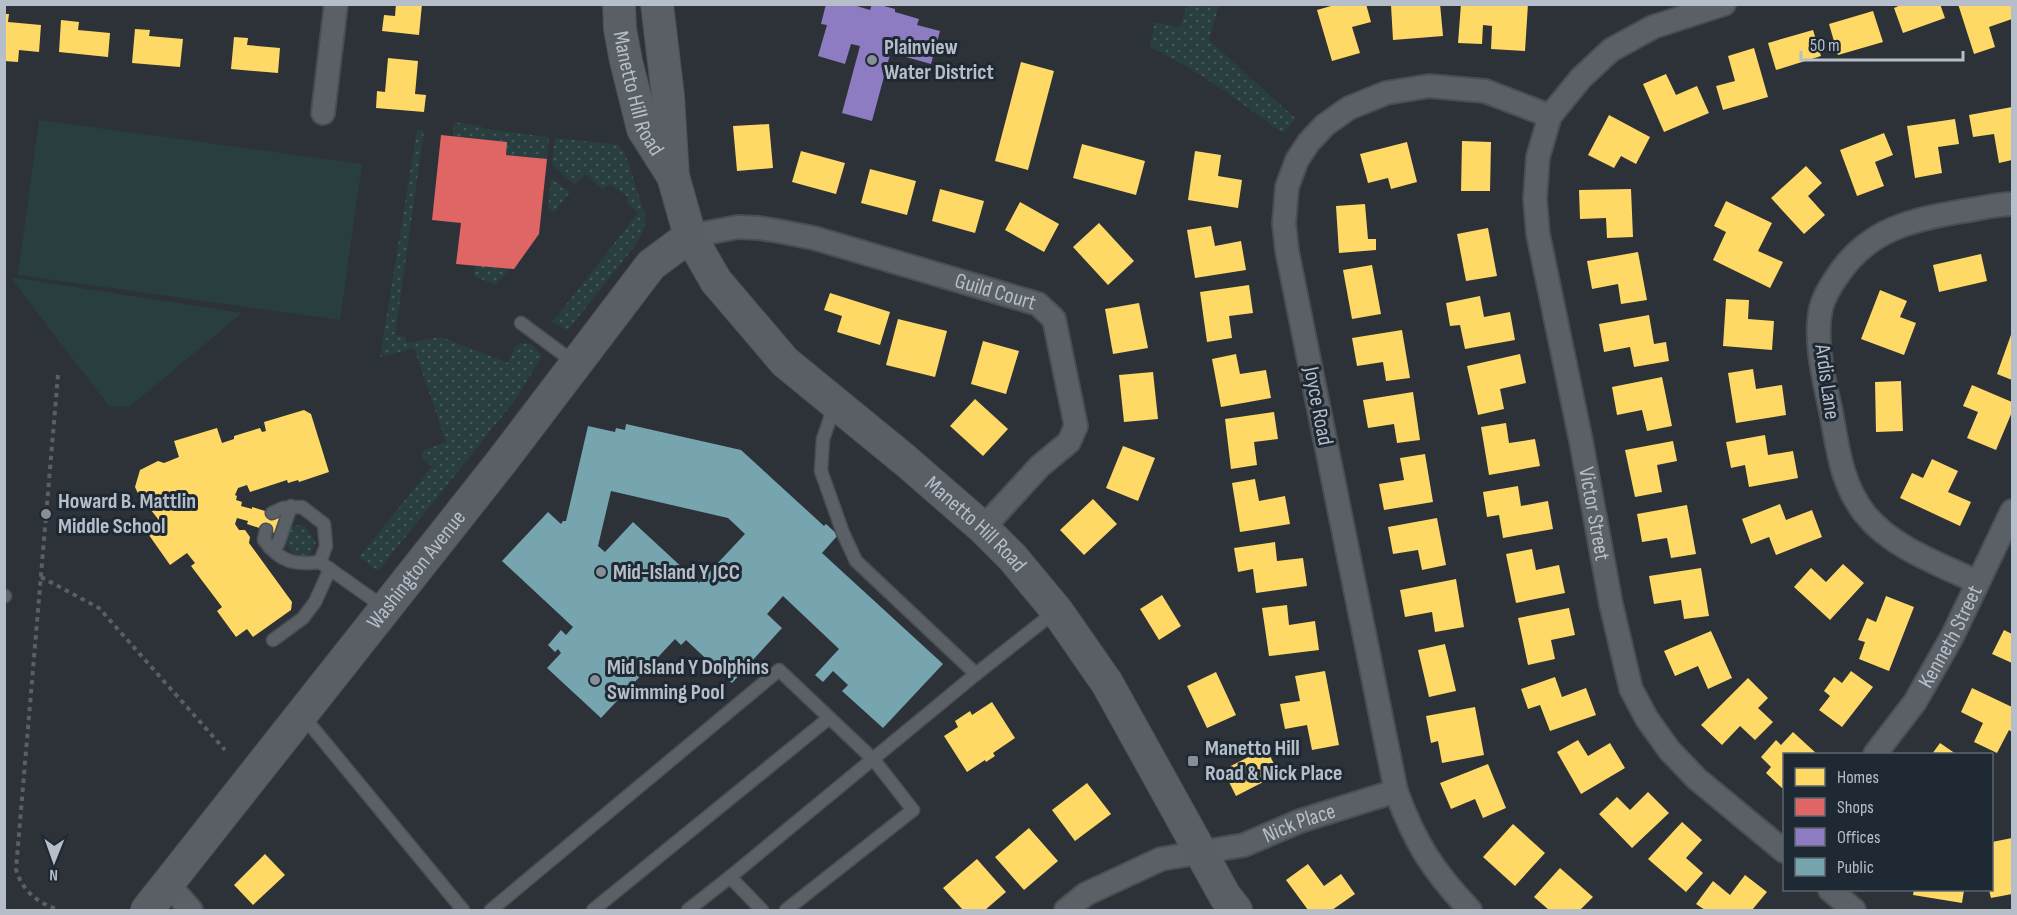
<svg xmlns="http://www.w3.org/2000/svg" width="2017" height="915" viewBox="0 0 2017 915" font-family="'Sofia Sans Condensed',sans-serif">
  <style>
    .grass { fill: url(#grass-dots) }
    .garden { fill: #293e3f }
    .homes { fill: #ffd966 }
    .shops { fill: #e06666 }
    .offices { fill: #8e7cc3 }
    .public { fill: #76a5af; fill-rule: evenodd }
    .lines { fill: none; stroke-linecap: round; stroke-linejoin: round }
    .service-casing { stroke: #4a4e53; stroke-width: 15 }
    .minor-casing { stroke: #4a4e53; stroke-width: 26 }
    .secondary-casing { stroke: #4a4e53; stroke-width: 34 }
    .path { stroke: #595f64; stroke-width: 4; stroke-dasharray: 4.5 4.5; stroke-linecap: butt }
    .service { stroke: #5b6067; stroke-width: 12 }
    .minor { stroke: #5b6067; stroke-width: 22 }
    .secondary { stroke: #5a5f65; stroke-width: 32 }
    .poi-dot { fill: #868e96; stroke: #1f2933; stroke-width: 2 }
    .labels { text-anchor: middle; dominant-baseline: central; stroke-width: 6; stroke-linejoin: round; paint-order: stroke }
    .poi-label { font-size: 22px; font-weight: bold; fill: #b6bfc9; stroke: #1f2933; text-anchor: start }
    .street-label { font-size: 22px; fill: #b6bfc9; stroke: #1f2933 }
  </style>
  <defs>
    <pattern id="grass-dots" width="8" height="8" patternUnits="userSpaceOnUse" patternTransform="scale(1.5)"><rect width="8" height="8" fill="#293e3f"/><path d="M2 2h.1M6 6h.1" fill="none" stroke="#465859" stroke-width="1.8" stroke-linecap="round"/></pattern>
  </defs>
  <rect width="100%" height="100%" fill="#2c3238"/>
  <g class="grass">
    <path d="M1187 5H1219L1209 40 1296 119 1283 133C1240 103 1199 69 1151 48L1150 44 1155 22 1180 28Z"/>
    <path d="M454 122 480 126 485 129 549 137 547 159 506 155V142L453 136Z"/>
    <path d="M417 130 424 131 395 335 406 337V343L441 337 508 363 515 347 520 343 531 344 542 356 516 399 378 571 359 557 432 467 422 457V451L446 442 414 348 380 357Z"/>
    <path d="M555 138 619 145 625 153 646 218 644 228 637 243 568 330 550 321 554 320 562 310 638 213 627 203 628 197 610 184 602 189 585 174 575 185 552 165Z"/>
    <path d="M551 178 570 192 555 211 551 212 548 209Z"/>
    <path d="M475 265 509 269 496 285 474 276Z"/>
    <path d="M298 525 305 526 316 542 310 554 305 556 292 553 285 543C286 534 288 527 298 525Z"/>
  </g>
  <g class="garden">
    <path d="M39 120 362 164 340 320 18 275Z"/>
    <path d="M10 277 242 313 129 407 109 406Z"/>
  </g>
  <g class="homes">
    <path d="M396 4H422L419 35 382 31 384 15 395 16Z"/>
    <path d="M1338 4H1366L1371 22 1352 27 1360 53 1332 61 1317 10Z"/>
    <path d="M1395 4H1440L1443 36 1393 40 1391 5Z"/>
    <path d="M1461 4H1528L1525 51 1491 49 1492 26 1483 25 1482 44 1458 43Z"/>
    <path d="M1903 4H1940L1945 18 1903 33 1894 8Z"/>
    <path d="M1958 4H2012V19L1989 27 1995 47 1974 54Z"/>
    <path d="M1873 11 1883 42 1838 55 1829 24Z"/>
    <path d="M4 14H9L8 22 41 25 39 52 19 50 18 62 4 61Z"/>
    <path d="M61 20 79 22 78 30 110 33 108 57 59 52Z"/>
    <path d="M135 29 150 30 149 36 183 39 180 67 132 63Z"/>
    <path d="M1813 30 1821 56 1776 70 1768 43Z"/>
    <path d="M234 37 248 38 247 45 280 48 278 73 231 69Z"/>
    <path d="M1754 48 1768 97 1723 110 1716 86 1735 81 1728 56Z"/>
    <path d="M388 58 418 61 415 94 426 95 424 112 376 108 377 91 385 92Z"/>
    <path d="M1021 62 1054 71 1028 170 995 161Z"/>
    <path d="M1666 74 1676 95 1697 86 1709 113 1664 132 1643 84Z"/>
    <path d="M2012 107V160L1999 163 1994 134 1973 137 1969 115Z"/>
    <path d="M1609 115 1650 137 1636 164 1621 156 1614 168 1588 155Z"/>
    <path d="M1955 119 1959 144 1938 147 1942 173 1915 178 1907 126Z"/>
    <path d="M769 124 773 168 737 171 733 126Z"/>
    <path d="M1884 133 1893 155 1875 162 1884 186 1857 196 1840 150Z"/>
    <path d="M1462 141 1491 142 1490 191H1461Z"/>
    <path d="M1407 142 1417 182 1391 189 1388 178 1368 183 1360 154Z"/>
    <path d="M1082 144 1145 161 1136 195 1073 178Z"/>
    <path d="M801 151 845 163 836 194 792 182Z"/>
    <path d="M1195 151 1221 155 1218 176 1242 180 1238 208 1188 200Z"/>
    <path d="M1806 166 1822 183 1808 196 1825 215 1804 234 1771 198Z"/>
    <path d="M870 169 916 181 907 215 861 203Z"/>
    <path d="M940 189 984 201 975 233 932 221Z"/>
    <path d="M1631 189 1633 237 1607 238 1606 218 1580 219 1579 190Z"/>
    <path d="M1726 201 1772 223 1758 251 1783 262 1770 288 1713 260 1726 232 1714 226Z"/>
    <path d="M1020 202 1059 224 1044 252 1005 230Z"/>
    <path d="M1365 204 1368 239H1376V250L1339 253 1336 206Z"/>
    <path d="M1099 223 1134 261 1108 285 1073 247Z"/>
    <path d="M1211 226 1215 246 1241 241 1246 270 1195 278 1187 230Z"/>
    <path d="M1488 228 1497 276 1466 281 1457 234Z"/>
    <path d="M1638 252 1647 300 1621 304 1618 284 1592 289 1587 261Z"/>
    <path d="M1981 254 1987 281 1939 292 1933 265Z"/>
    <path d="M1372 265 1381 314 1352 319 1343 270Z"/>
    <path d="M1249 285 1253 313 1229 316 1232 338 1207 342 1200 292Z"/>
    <path d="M1880 290 1907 301 1900 317 1916 323 1904 355 1861 339Z"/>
    <path d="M830 293 890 312 880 345 837 332 842 316 824 310Z"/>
    <path d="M1480 296 1484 317 1510 312 1515 340 1465 349 1460 325 1450 326 1446 303Z"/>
    <path d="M1726 299 1749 300 1748 319 1774 321 1772 350 1723 346Z"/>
    <path d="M1139 303 1148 348 1113 354 1105 309Z"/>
    <path d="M1649 315 1654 344 1666 342 1669 361 1634 367 1630 347 1604 352 1599 324Z"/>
    <path d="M898 319 947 331 935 377 886 365Z"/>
    <path d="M1402 330 1410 378 1386 381 1383 362 1357 366 1352 338Z"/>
    <path d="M2012 332V380L1997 374Z"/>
    <path d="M983 341 1019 351 1006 394 971 384Z"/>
    <path d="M1236 354 1240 374 1266 370 1271 398 1221 407 1212 359Z"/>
    <path d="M1520 354 1526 383 1500 389 1504 409 1478 415 1467 366Z"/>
    <path d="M1753 369 1756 389 1782 385 1786 415 1736 423 1728 373Z"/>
    <path d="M1153 372 1158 419 1124 422 1119 375Z"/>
    <path d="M1662 377 1672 426 1647 431 1642 410 1617 415 1612 387Z"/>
    <path d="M1901 381 1903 431 1876 432 1875 382Z"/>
    <path d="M1972 385 2012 402V412L1996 450 1967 438 1978 412 1963 406Z"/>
    <path d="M1413 392 1420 440 1397 443 1394 424 1368 428 1363 400Z"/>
    <path d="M975 399 1008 429 983 456 950 426Z"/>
    <path d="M304 410 311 414 329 472 299 482 298 480 288 483 287 480 250 492 247 485 238 488 235 495 237 496 236 500 242 502 241 506 252 509V507L281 516 275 533 247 524 248 521 237 518 235 524 239 530H245L250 537 249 543 292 602 291 610 253 637 247 629 236 637 217 611 222 607 191 566 195 563 187 553 170 565 144 528 158 519 147 505 143 504 135 487 140 470 158 461 164 463 179 457 174 441 217 428 222 443 234 439V436L260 428 262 432 266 431 264 422Z"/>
    <path d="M1274 412 1278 439 1254 442 1257 465 1231 469 1225 419Z"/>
    <path d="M1506 423 1509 443 1535 439 1540 466 1489 475 1481 427Z"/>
    <path d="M1765 435 1768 455 1793 451 1798 478 1749 487 1745 465 1731 468 1726 442Z"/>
    <path d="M1673 441 1677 461 1657 465 1662 492 1635 497 1625 450Z"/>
    <path d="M1123 446 1155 458 1138 501 1106 488Z"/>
    <path d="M1425 454 1433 502 1384 510 1379 484 1404 480 1400 458Z"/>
    <path d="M1932 459 1958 471 1948 492 1971 502 1960 526 1900 498 1912 473 1923 478Z"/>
    <path d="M1255 479 1259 501 1285 496 1290 524 1240 532 1232 483Z"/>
    <path d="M1518 486 1521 506 1548 501 1553 529 1503 538 1499 515 1487 517 1483 492Z"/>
    <path d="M1093 499 1117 524 1084 555 1060 530Z"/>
    <path d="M1780 504 1786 520 1812 510 1822 537 1776 555 1769 537 1751 544 1742 519Z"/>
    <path d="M1687 505 1696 554 1671 558 1667 538 1642 542 1637 514Z"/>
    <path d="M1437 518 1446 565 1422 570 1418 550 1393 554 1388 527Z"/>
    <path d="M1275 542 1277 561 1303 558 1307 586 1256 593 1253 569 1238 572 1234 548Z"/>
    <path d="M1532 549 1536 570 1559 565 1565 593 1516 603 1506 554Z"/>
    <path d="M1843 564 1864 583 1830 620 1794 587 1811 568 1826 582Z"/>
    <path d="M1701 568 1709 616 1684 619 1681 600 1654 604 1649 576Z"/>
    <path d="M1456 579 1464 627 1435 632 1432 612 1405 617 1400 590Z"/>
    <path d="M1162 595 1181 626 1159 640 1140 609Z"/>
    <path d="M1886 596 1914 607 1889 671 1859 659 1865 642 1858 640 1867 618 1876 622Z"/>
    <path d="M1287 605 1289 625 1315 621 1319 650 1269 656 1262 608Z"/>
    <path d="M1569 608 1575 635 1551 640 1555 659 1528 665 1518 618Z"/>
    <path d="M2004 630 2012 634V663L1992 654Z"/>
    <path d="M1711 631 1732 678 1708 689 1698 666 1675 676 1664 651Z"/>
    <path d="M1445 644 1456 691 1429 697 1418 650Z"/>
    <path d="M1325 671 1339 745 1312 750 1307 725 1285 729 1280 704 1300 701 1295 676Z"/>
    <path d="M1851 671 1873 687 1842 727 1819 710 1830 696 1824 691 1834 677 1842 683Z"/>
    <path d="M1216 672 1236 715 1207 728 1187 686Z"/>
    <path d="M1555 677 1562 697 1586 688 1596 715 1550 731 1540 705 1528 709 1521 689Z"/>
    <path d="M1748 678 1768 698 1758 708 1773 722 1755 740 1740 726 1722 745 1701 725Z"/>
    <path d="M1972 688 2012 707V732L2009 730 1997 753 1974 742 1983 723 1961 712Z"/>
    <path d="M992 702 1015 738 993 753 995 756 986 762 985 760 967 772 944 736 958 727 955 721 970 711 972 715Z"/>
    <path d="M1475 707 1484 755 1442 763 1438 741 1431 743 1426 716Z"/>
    <path d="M1793 732 1817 754H1784V790L1766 773 1771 767 1761 757 1776 740 1781 745Z"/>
    <path d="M1578 740 1588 756 1610 743 1625 768 1581 794 1557 752Z"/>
    <path d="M1940 743 1956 754H1932Z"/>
    <path d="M1266 748 1279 774 1236 796 1223 770Z"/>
    <path d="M1488 764 1506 808 1483 818 1475 799 1451 809 1440 783Z"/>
    <path d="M1087 783 1111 814 1075 841 1052 810Z"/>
    <path d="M1648 792 1669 813 1632 848 1599 814 1617 797 1630 810Z"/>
    <path d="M1682 822 1702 840 1686 858 1703 873 1686 892 1648 859Z"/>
    <path d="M1513 824 1545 853 1515 886 1483 857Z"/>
    <path d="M1029 828 1058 861 1024 890 995 857Z"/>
    <path d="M2012 838V894L1991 898 1989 890H1992V842Z"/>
    <path d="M265 854 285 875 253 905 234 885Z"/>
    <path d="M977 859 1006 892 985 910H963L943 888Z"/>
    <path d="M1308 864 1324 886 1341 874 1355 894 1332 910H1308L1286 880Z"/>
    <path d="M1560 868 1593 897 1580 910H1549L1534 897Z"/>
    <path d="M1745 875 1767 892 1752 910H1705L1696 904 1713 881 1730 895Z"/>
    <path d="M1914 890H1964L1962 903 1913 895Z"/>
  </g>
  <path class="shops" d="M441 135 507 142 506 155 547 159 539 234 514 269 456 264 461 223 432 220Z"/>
  <path class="offices" d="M826 4H850L870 10 872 4H877L895 9V12L919 19 917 25 940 31 931 64 906 57 908 51 892 47 872 121 842 113 860 46 851 44 845 64 818 56 827 25 821 24Z"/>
  <path class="public" d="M626 424 741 450 824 526 826 524 838 535 822 553 943 664 883 728 842 691 848 685 833 671 823 682 815 675 839 649 783 596 767 614 782 628 732 683 686 640 681 645 675 639 601 718 547 668 561 653 558 649 555 652 548 645 561 630 566 635 573 627 502 561 548 512 561 524 563 521H566L588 426 615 432 616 428 625 430ZM611 491 728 518 745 534 699 583 633 522 605 552 598 546Z"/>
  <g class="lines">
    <g class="service-casing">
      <g id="service">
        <path d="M521 323 575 363"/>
        <path d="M835 404 823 439 821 471 843 533 856 561 976 674"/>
        <path d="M272 513 283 508 302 507 324 524 326 546 320 562"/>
        <path d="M266 530 264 540C280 562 294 565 320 562L385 608"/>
        <path d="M270 548 278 544 291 506"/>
        <path d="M4 596H5"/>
        <path d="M273 640 303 618 315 602 330 569"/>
        <path d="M303 716 463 910"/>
        <path d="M491 910 779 670 874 760 913 810 786 910"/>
        <path d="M593 910 829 718"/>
        <path d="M688 910 730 877"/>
        <path d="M762 910 730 877 976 674 1056 611"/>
      </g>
    </g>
    <g class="minor-casing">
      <g id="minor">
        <path id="s1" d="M1724 4 1653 27 1611 50 1581 78 1550 116 1538 157 1535 199 1538 234 1581 441 1611 604 1631 689 1647 719 1670 751 1697 779 1784 851"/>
        <path d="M323 113 336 4"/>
        <path id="s2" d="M690 236 738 227 759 228 778 231 814 238 1038 304 1054 319 1076 426 1069 442 1040 466 983 528"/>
        <path d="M1977 582C1940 564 1892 548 1865 514 1841 483 1838 449 1831 412 1824 380 1814 340 1821 308 1824 296 1831 285 1838 275 1869 229 1911 220 1963 211 1979 209 1996 204 2012 204"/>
        <path id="s3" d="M1875 754 1915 702 1953 635 2012 511"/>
        <path d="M168 884 191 910"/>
        <path d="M1830 890 1854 910"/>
        <path id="s4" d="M1066 910 1086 894 1161 859 1244 845 1300 821 1396 791"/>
        <path d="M1470 910C1433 871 1415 843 1396 791L1287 251 1284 223 1287 187 1297 160 1309 142 1325 125 1349 108 1386 93 1429 86 1485 91 1550 116"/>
      </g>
    </g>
    <g class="secondary-casing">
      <g id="secondary">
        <path id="s5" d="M619 4 620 29 626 61 643 129 671 173"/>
        <path id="s6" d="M657 4 668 96 673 176 690 236 716 281 785 362 906 461 983 528 1013 558 1057 611 1107 683 1225 896 1236 910"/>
        <path id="s7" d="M147 910 502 461 651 265 690 236"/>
      </g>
    </g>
    <g class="path">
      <path d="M58 375 16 869C21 890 39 904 59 910"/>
      <path d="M41 577 99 608 225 750"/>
    </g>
    <use href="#service" class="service"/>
    <use href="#minor" class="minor"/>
    <use href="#secondary" class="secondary"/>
  </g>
  <g class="poi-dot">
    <circle cx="872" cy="60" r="6"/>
    <circle cx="46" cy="514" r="6"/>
    <circle cx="601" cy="572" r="6"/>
    <circle cx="595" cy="680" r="6"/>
    <rect x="1187" y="755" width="12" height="12" rx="3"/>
  </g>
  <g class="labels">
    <g class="poi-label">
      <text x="884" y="47">Plainview<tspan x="884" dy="25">Water District</tspan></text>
      <text x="58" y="501">Howard B. Mattlin<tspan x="58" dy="25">Middle School</tspan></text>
      <text x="613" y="572">Mid-Island Y JCC</text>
      <text x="607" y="667">Mid Island Y Dolphins<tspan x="607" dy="25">Swimming Pool</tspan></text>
      <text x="1205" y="748">Manetto Hill<tspan x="1205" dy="25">Road &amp; Nick Place</tspan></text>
    </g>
    <g class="street-label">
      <text stroke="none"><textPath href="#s5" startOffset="92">Manetto Hill Road</textPath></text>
      <text stroke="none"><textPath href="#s2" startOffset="315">Guild Court</textPath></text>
      <text transform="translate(1827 382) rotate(82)">Ardis Lane</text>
      <text transform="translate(1318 406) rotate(79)">Joyce Road</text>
      <text stroke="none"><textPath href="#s1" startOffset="618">Victor Street</textPath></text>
      <text stroke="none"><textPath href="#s6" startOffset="644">Manetto Hill Road</textPath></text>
      <text stroke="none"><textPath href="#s7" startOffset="434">Washington Avenue</textPath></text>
      <text stroke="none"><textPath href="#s3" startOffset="140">Kenneth Street</textPath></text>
      <text stroke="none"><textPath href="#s4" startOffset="252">Nick Place</textPath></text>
    </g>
  </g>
  <rect width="2017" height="915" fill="none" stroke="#b6bfc9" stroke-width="12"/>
  <rect x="1783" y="753" width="210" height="138" fill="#1f2933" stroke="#5b656f" stroke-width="1.5"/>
  <rect x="1795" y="768" width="30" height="18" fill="#ffd966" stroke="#5b656f" stroke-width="1.5"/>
  <text x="1837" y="783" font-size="18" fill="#b6bfc9">Homes</text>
  <rect x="1795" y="798" width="30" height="18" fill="#e06666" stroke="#5b656f" stroke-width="1.5"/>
  <text x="1837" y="813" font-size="18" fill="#b6bfc9">Shops</text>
  <rect x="1795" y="828" width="30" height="18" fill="#8e7cc3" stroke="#5b656f" stroke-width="1.5"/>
  <text x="1837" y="843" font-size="18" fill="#b6bfc9">Offices</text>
  <rect x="1795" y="858" width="30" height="18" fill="#76a5af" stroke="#5b656f" stroke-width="1.5"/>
  <text x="1837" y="873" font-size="18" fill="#b6bfc9">Public</text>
  <g transform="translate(54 861) rotate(181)" stroke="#1f2933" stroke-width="4.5" paint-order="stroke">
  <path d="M0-4.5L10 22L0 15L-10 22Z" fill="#b6bfc9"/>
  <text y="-9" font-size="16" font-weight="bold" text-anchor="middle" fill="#b6bfc9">N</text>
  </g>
  <path d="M1801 51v9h162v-9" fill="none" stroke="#b6bfc9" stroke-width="3"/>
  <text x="1810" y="51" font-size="18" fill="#b6bfc9" stroke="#1f2933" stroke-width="4.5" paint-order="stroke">50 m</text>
</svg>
